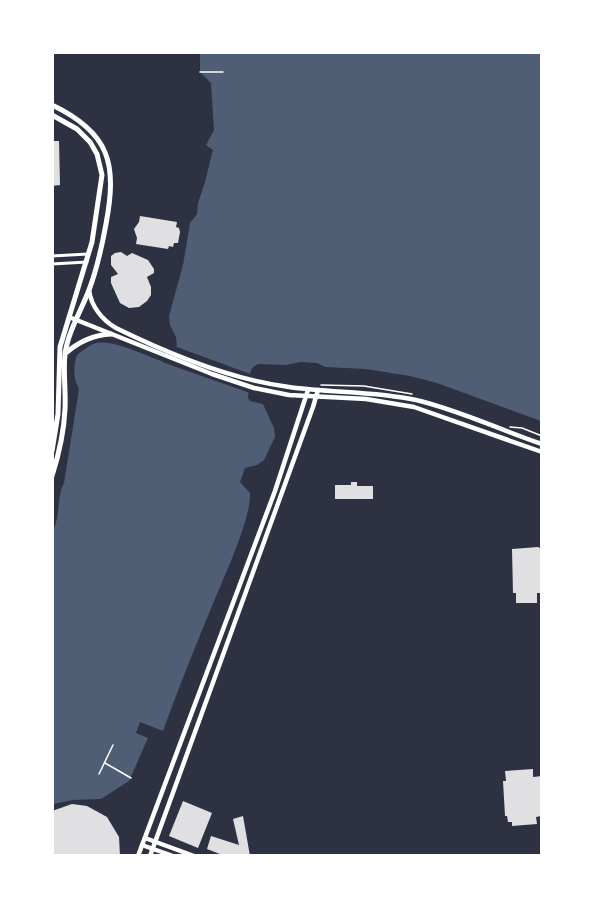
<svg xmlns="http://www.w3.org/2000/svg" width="594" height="908" viewBox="0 0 594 908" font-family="'Fira Sans',sans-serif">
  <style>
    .water { fill: #4f5d75 }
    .pier { fill: #2d3142 }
    .building { fill: #e0e0e3 }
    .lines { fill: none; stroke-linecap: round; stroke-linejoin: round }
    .path { stroke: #fff; stroke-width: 1.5 }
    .minor { stroke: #fff; stroke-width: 3 }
    .tertiary { stroke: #fff; stroke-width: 4.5 }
    .secondary { stroke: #fff; stroke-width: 4.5 }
    .primary { stroke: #fff; stroke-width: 5 }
  </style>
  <rect width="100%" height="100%" fill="#2d3142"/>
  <path class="water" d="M200 53H541V421L437 383 410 376 366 369 325 367 317 363 300 362 286 365 258 364 252 368 250 374 248 398 250 401 263 404 274 428 275 437 264 460 257 465 245 468 240 482 250 493C251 520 223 579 212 606 195 647 178 689 163 731L140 722 136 733 148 738 129 781 101 799 73 800 53 804 52 532C61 517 56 499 64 483L79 389C73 379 73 366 77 355 82 351 87 347 93 344 112 337 146 357 165 362L177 345 176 337 170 325 169 316 183 265 190 223 197 214 198 203 205 182 213 150 206 145 214 130 211 83 200 72Z"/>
  <path class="pier" d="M174 346 253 375 250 393 162 362Z"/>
  <g class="building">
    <path d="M52 141H59L60 185 52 186Z"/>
    <path d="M140 216 177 222 176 227 179 228 180 232 178 243H174L173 247 169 246 168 249 136 244 137 238 134 229 139 222Z"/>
    <path d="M121 252 127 256 132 253 148 260 154 269V273L147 277 151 287V295L147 301 139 307 129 308 120 303 111 283V277L118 274 111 265V256L115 253Z"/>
    <path d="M351 482H357V486H373V499H335V485H351Z"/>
    <path d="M538 547 542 549V593H537V603H516V593H513L512 549Z"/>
    <path d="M533 769V777L542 776V816L536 817 537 824 512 826V822H508L507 816H505L503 781H506L505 771Z"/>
    <path d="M183 801 212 813 198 848 169 836Z"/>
    <path d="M72 804 87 806 107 817 119 837 120 856H52V811Z"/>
    <path d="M243 816 250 856H225L207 849 211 836 239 845 233 819Z"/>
  </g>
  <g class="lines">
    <g class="path">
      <path d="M200 72H223"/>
      <path d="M321 385 364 386 412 394"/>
      <path d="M510 427 522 428 542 436"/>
      <path d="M105 763 131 778"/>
      <path d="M99 774 113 745"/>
    </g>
    <g class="minor">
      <path d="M52 256 88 254"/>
      <path d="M52 264 87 262"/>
    </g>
    <g class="tertiary">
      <path d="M145 838 194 856"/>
      <path d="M142 845 173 856"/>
    </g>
    <g class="secondary">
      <path d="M89 290C91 306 102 320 116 328 167 353 233 380 289 387 331 393 374 391 416 400 459 410 500 430 542 444"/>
      <path d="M69 317 212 374 254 388 289 395 366 399 414 407 542 452"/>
      <path d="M138 856 275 491 308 390"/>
      <path d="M150 856 313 407 318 390"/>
    </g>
    <g class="primary">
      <path d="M52 105C111 133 117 165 106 224 102 246 97 269 89 290 81 311 68 332 65 354 63 372 66 391 65 409 64 432 59 454 52 476"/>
      <path d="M52 115 77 129 90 142 97 154 102 175 92 242 60 347 58 414 52 451"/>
      <path d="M67 352C80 341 93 335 111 334"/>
    </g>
  </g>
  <rect width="594" height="908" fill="none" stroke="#ffffff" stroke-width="108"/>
</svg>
